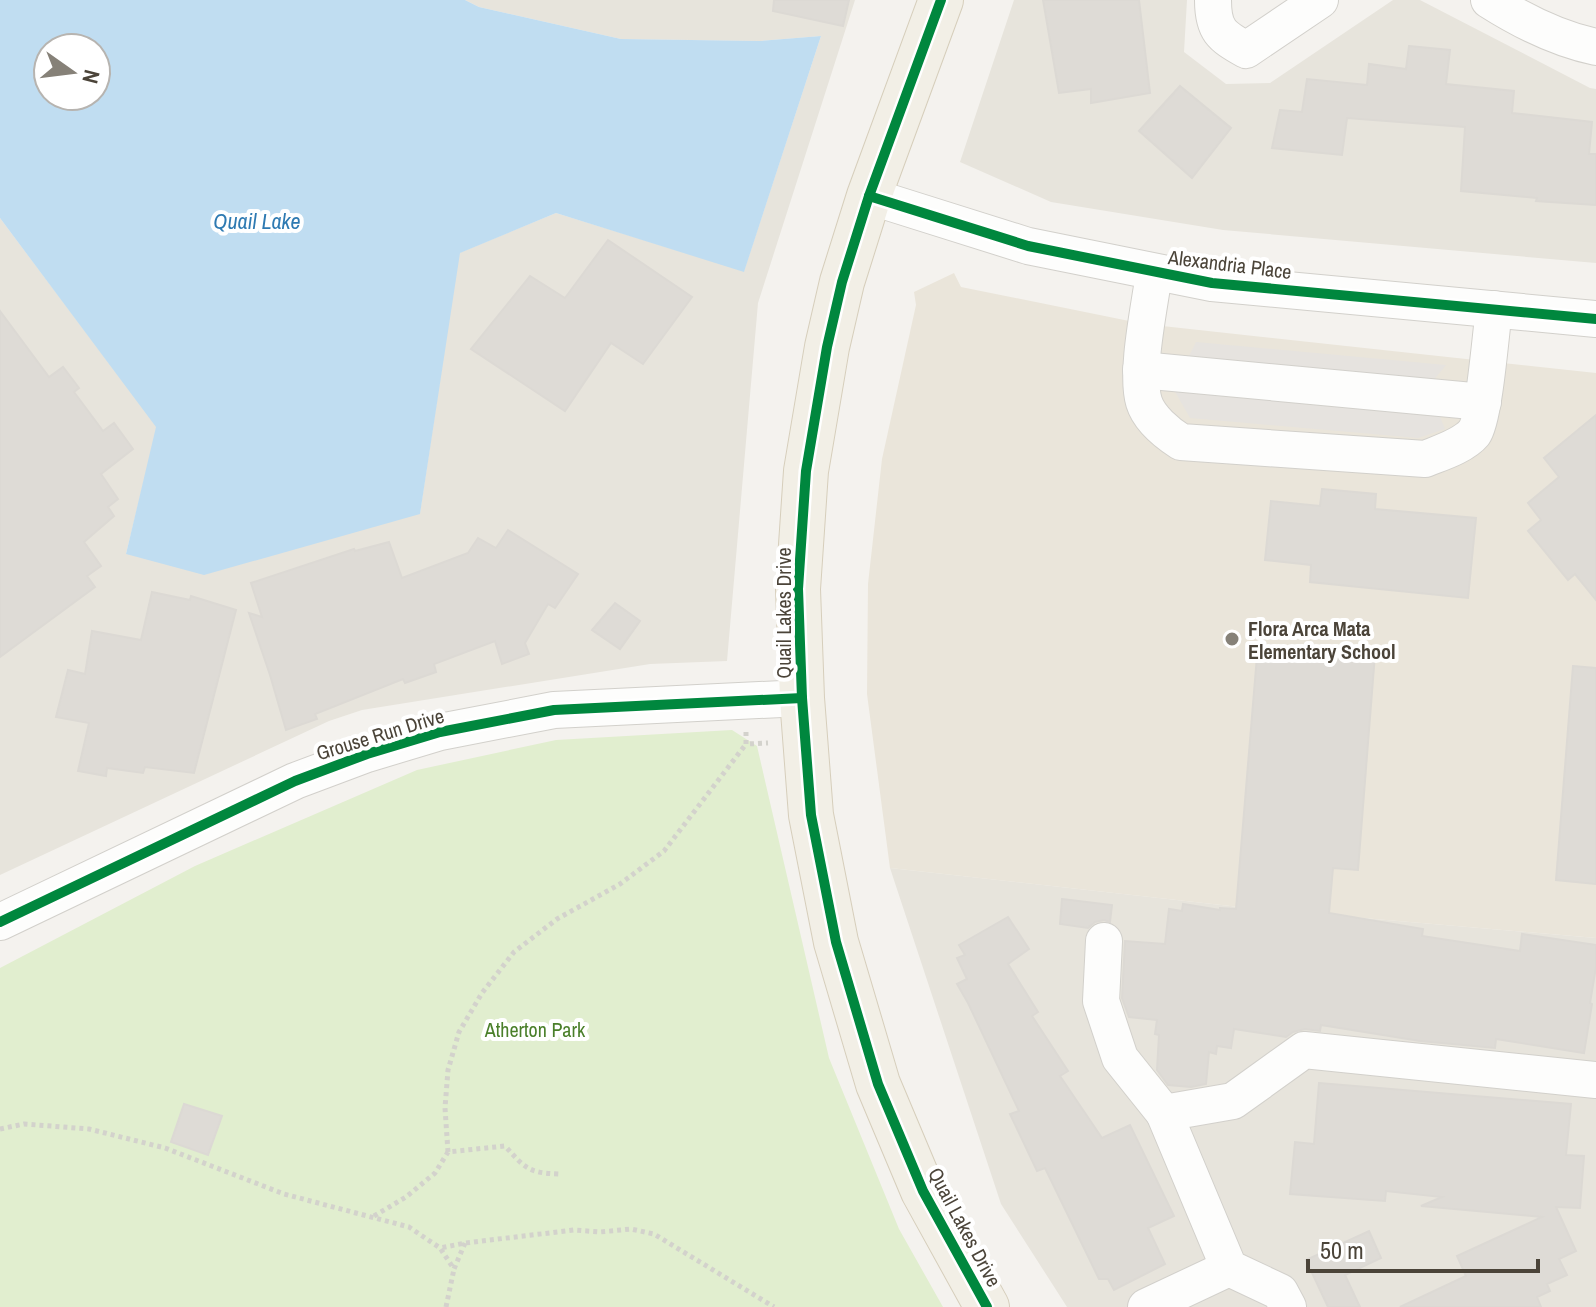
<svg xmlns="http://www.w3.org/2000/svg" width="1596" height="1307" viewBox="0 0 1596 1307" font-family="'Archivo Narrow',sans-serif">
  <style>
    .residential { fill: #e7e4dc }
    .education { fill: #eae5da }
    .green { fill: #e1eecf }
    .parking { fill: #e6e3df }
    .water { fill: #c0ddf1; fill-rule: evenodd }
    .building { fill: #dedbd6; stroke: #dcd9d4; stroke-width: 2 }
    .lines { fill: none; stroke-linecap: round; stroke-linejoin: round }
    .minor-casing { stroke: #d2d0cb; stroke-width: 38 }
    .major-casing { stroke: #d6cebb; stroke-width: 46 }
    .path { stroke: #d3d2cc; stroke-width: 5; stroke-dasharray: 4 4; stroke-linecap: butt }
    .minor { stroke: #fdfdfc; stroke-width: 36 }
    .major { stroke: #f2efe6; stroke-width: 44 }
    .cycleway-casing { stroke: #fff; stroke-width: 15 }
    .cycleway { stroke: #00873e; stroke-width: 10 }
    .poi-dot { fill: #868178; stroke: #fff; stroke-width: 3 }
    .labels { text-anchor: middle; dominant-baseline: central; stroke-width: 8; stroke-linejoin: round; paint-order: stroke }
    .street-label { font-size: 20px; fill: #4b4439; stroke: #fff }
    .poi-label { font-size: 20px; font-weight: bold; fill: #4b4439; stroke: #fff; text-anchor: start }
    .park-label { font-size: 20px; fill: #4a7f2a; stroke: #fff }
    .water-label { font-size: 22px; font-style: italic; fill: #2e7ab2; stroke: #fff }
  </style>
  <rect width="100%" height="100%" fill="#f4f2ee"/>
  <g class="residential">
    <path d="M465 0H855L758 303 727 661 650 664 362 710 329 721 0 875V218L157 427 126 554 420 513 459 253 556 213 744 271 821 36 760 41 621 39 479 7Z"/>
    <path d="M1014 0H1187L1184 52 1226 84 1270 83 1393 0H1420L1590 88 1596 89V263L1223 230 1051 202 960 162Z"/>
    <path d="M890 868 1257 909 1596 938V1307H1067L1001 1204Z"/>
  </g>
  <path class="education" d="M954 273 961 287 1144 324 1596 373V938L1257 909 890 868 867 694 868 584 882 459 916 305 914 292Z"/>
  <path class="green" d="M732 730 757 746 829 1058 899 1229 943 1307H0V968L195 866 417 770 556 740Z"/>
  <path class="parking" d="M1196 342 1446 365 1428 387 1445 429 1418 438 1190 418 1173 388Z"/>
  <path class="water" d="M0 0H465L479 7 621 39 760 41 821 36 744 272 556 213 460 253 420 514 204 575 126 554 156 427 0 218ZM48 48H96V96H48Z"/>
  <g class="building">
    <path d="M774 0H849L843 26 773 11Z"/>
    <path d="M1043 0H1139L1150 93 1091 103V89L1059 93Z"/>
    <path d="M1409 46 1450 50 1446 84 1514 91 1512 113 1592 122 1589 154H1596V205L1536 201 1537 198 1461 191 1465 127 1347 118 1342 155 1272 148 1280 110 1302 112 1307 79 1367 85 1369 64 1406 69Z"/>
    <path d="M1180 86 1231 128 1192 178 1139 131Z"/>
    <path d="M608 240 692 297 643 364 611 343 565 411 471 349 530 276 565 298Z"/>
    <path d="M0 311 49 377 63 367 79 388 74 392 103 431 114 423 133 449 101 474 118 499 108 507 114 516 84 542 101 566 87 576 95 587 0 657Z"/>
    <path d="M1596 415V600L1575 574 1568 580 1528 531 1541 520 1528 503 1559 477 1544 458Z"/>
    <path d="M1322 489 1376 494 1375 509 1476 518 1468 598 1310 582 1311 565 1265 560 1271 501 1320 506Z"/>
    <path d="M508 530 578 574 555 608 548 604 525 643 529 654 502 664 495 641 434 664 436 672 405 683 403 679 315 714 317 719 286 730 270 675 249 613 262 617 251 583 354 549 355 551 389 542 402 578 468 553 478 538 496 548Z"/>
    <path d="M152 592 190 600 191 596 236 610 194 773 145 767 143 773 107 768 106 776 78 771 89 723 56 717 68 670 85 674 92 631 141 640Z"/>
    <path d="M615 603 640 621 620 649 592 630Z"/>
    <path d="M1258 644 1375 654 1358 870 1333 868 1329 913 1423 929 1422 936 1520 951 1522 934 1596 945V967L1590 1003 1592 1004 1584 1053 1496 1039 1495 1048 1420 1041 1321 1025 1320 1031 1305 1029 1293 1032 1286 1037 1234 1029 1231 1048 1217 1046 1216 1054 1209 1052 1206 1084 1191 1087 1168 1085 1157 1070 1159 1035 1155 1034 1157 1020 1129 1017 1122 998 1125 941 1165 944 1169 909 1182 911 1183 904 1220 910V908L1236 909Z"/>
    <path d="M1573 666 1596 668V884L1556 880Z"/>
    <path d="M1062 899 1112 905 1110 922 1104 920 1095 922 1088 928 1060 924Z"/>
    <path d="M1008 917 1029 949 1008 964 1038 1012 1032 1016 1068 1071 1060 1076 1102 1138 1130 1125 1174 1216 1148 1228 1165 1264 1114 1290 1108 1279H1099L1045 1168 1037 1171 1010 1114 1019 1111 968 1003 957 984 967 979 957 958 965 955 959 945Z"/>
    <path d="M1319 1083 1571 1104 1566 1155 1584 1156 1580 1208 1556 1207 1576 1251 1559 1259 1567 1275 1547 1284 1550 1291 1537 1297 1541 1307H1400L1466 1276 1457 1256 1542 1217 1421 1206 1442 1197 1386 1191 1385 1201 1290 1194 1295 1142 1314 1144Z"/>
    <path d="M184 1104 222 1116 208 1155 171 1142Z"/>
    <path d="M1369 1231 1381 1258 1345 1275 1360 1307H1328L1306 1260Z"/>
  </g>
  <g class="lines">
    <g class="minor-casing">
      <g id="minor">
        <path d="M1213 0C1213 30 1221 36 1246 50L1320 0"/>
        <path d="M1489 0C1522 21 1558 39 1596 47"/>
        <path d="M869 196 1028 246 1212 283 1596 319"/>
        <path d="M1154 273C1150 305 1135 372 1144 402 1149 418 1167 433 1181 442L1425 459C1440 453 1463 446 1474 433 1484 420 1491 331 1494 309"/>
        <path d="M1141 370 1483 402"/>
        <path d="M0 922 295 781 367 754 440 732 554 710 802 698"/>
        <path d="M1104 941 1101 1001 1120 1058 1164 1113"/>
        <path d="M1146 1307 1229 1268"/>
        <path d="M1288 1307 1280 1292 1229 1268 1164 1113 1233 1101 1304 1050 1596 1080"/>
      </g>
    </g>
    <g class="major-casing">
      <path id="major" d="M941 0 869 196 842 282 827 347 806 471 798 589 802 698 811 815 836 942 878 1084 923 1191 987 1307"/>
    </g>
    <g class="path">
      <path d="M746 732V744L768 743"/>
      <path d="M0 1129 24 1124 89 1129 165 1148 284 1194 409 1227 440 1248"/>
      <path d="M448 1152 445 1108 448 1070 459 1032 482 993 514 952 557 919 620 884 664 851 746 744"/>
      <path d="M374 1216 406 1197 435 1173 448 1152 505 1146C525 1168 528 1173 559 1174"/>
      <path d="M465 1243 454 1269 440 1248 465 1243 574 1230 600 1232 631 1229 654 1234 774 1307"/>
      <path d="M446 1307 454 1269"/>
    </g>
    <use href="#minor" class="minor"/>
    <use href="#major" class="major"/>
    <g class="cycleway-casing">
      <g id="cycleway">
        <path d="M941 0 869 196 842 282 827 347 806 471 798 589 802 698 811 815 836 942 878 1084 923 1191 987 1307"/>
        <path d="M869 196 1028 246 1212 283 1596 319"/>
        <path d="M0 922 295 781 367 754 440 732 554 710 802 698"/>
      </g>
    </g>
    <use href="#cycleway" class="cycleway"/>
  </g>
  <circle class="poi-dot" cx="1232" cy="639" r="8"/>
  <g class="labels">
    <g class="street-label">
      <text transform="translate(1230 264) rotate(7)">Alexandria Place</text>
      <text transform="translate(783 613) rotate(-90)">Quail Lakes Drive</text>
      <text transform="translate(380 734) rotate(-17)">Grouse Run Drive</text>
      <text transform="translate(965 1227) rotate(62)">Quail Lakes Drive</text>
    </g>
    <g class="poi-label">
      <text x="1248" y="628">Flora Arca Mata<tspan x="1248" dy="23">Elementary School</tspan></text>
    </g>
    <g class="park-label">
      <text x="535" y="1029">Atherton Park</text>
    </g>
    <g class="water-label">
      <text x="257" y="221">Quail Lake</text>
    </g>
  </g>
  <g transform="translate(72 72) rotate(104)"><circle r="38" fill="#ffffff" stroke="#b7b4b0" stroke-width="2"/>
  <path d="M0-6L14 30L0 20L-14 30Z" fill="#868178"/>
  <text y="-12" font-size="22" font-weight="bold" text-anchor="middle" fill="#4b4439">N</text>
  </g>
  <path d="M1308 1259v12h230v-12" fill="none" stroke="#4b4439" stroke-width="4"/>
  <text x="1320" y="1259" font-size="24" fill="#4b4439" stroke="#ffffff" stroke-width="6" paint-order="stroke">50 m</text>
</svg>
